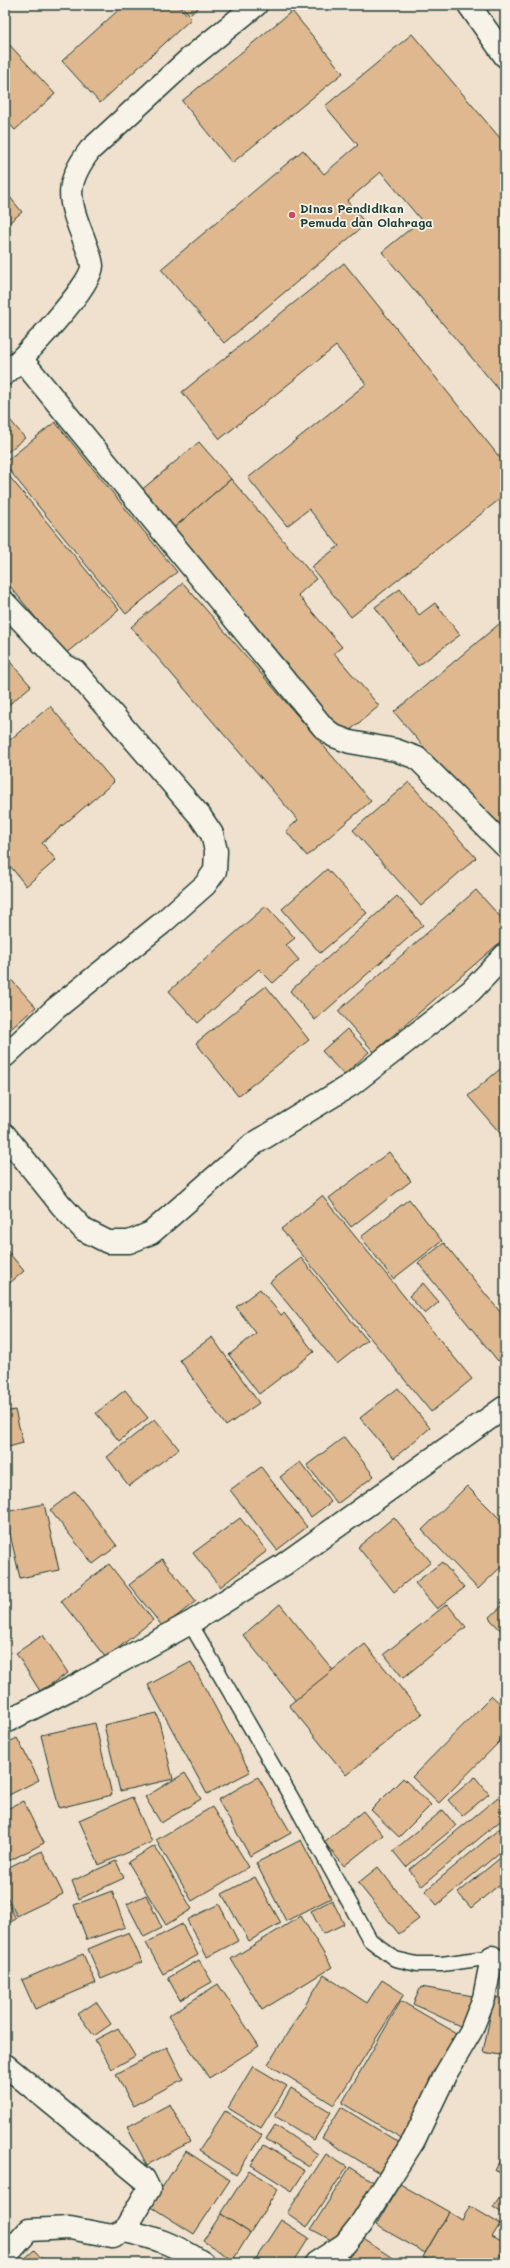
<svg xmlns="http://www.w3.org/2000/svg" width="510" height="2268" viewBox="0 0 510 2268" font-family="Mali,sans-serif">
  <style>
    .building { fill: #dfb890; stroke: #1f3d34 }
    .lines { fill: none; stroke-linecap: round; stroke-linejoin: round }
    .lane-casing { stroke: #1f3d34; stroke-width: 17 }
    .street-casing { stroke: #1f3d34; stroke-width: 25 }
    .lane { stroke: #f7f3e8; stroke-width: 14 }
    .street { stroke: #f7f3e8; stroke-width: 22 }
    .poi-dot { fill: #d1495b; stroke: #f7f3e8; stroke-width: 1.5 }
    .labels { text-anchor: middle; dominant-baseline: central; stroke-width: 3.5; stroke-linejoin: round; paint-order: stroke }
    .poi-label { font-size: 12px; font-weight: bold; fill: #1f3d34; stroke: #f7f3e8; text-anchor: start }
  </style>
  <rect width="100%" height="100%" fill="#f0e1ce"/>
  <filter id="ink" filterUnits="userSpaceOnUse"><feTurbulence type="fractalNoise" baseFrequency=".025" numOctaves="2"/><feDisplacementMap in="SourceGraphic" scale="8" xChannelSelector="R" yChannelSelector="G"/><feConvolveMatrix kernelMatrix="1 2 1 2 8 2 1 2 1" color-interpolation-filters="sRGB"/></filter>
  <g filter="url(#ink)">
    <g class="building">
      <path d="M124 5H178L191 19 100 103 62 61Z"/>
      <path d="M180 5H201L190 15Z"/>
      <path d="M292 11 343 73 232 163 182 101Z"/>
      <path d="M412 34 505 144V211L502 214 505 217V397L382 252 421 220 381 172 347 201 366 224 224 343 161 269 303 150 324 174 358 145 325 106Z"/>
      <path d="M5 40 55 94 15 130 5 119Z"/>
      <path d="M5 191 22 212 5 226Z"/>
      <path d="M344 263 505 464V495L351 617 311 567 339 546 309 509 287 526 248 478 366 384 336 346 220 439 182 392Z"/>
      <path d="M5 414 25 438 5 454Z"/>
      <path d="M55 422 177 572 126 614 5 465V462Z"/>
      <path d="M199 442 231 479 171 530 139 492Z"/>
      <path d="M9 476 119 610 65 654 5 580V479Z"/>
      <path d="M231 479 316 579 298 595 342 647 334 653 379 706 342 737 169 532Z"/>
      <path d="M183 583 371 801 307 856 286 831 298 820 131 627Z"/>
      <path d="M400 589 419 615 435 603 460 635 418 666 375 607Z"/>
      <path d="M505 619V830L499 835 394 712Z"/>
      <path d="M5 656 31 686 5 708Z"/>
      <path d="M50 706 114 782 42 843 56 860 26 886 11 867 5 873V744Z"/>
      <path d="M409 782 476 858 421 906 353 830Z"/>
      <path d="M327 869 367 913 320 953 282 909Z"/>
      <path d="M476 890 505 922V938L374 1052 338 1011Z"/>
      <path d="M397 896 423 925 315 1020 290 991Z"/>
      <path d="M266 906 295 938 286 945 299 960 273 983 259 969 198 1023 169 991Z"/>
      <path d="M5 973 36 1007 5 1034Z"/>
      <path d="M266 986 309 1040 238 1096 196 1043Z"/>
      <path d="M347 1029 369 1052 344 1075 322 1051Z"/>
      <path d="M505 1065V1139L468 1096Z"/>
      <path d="M389 1152 411 1181 351 1227 329 1198Z"/>
      <path d="M322 1196 472 1379 431 1412 281 1229Z"/>
      <path d="M409 1199 442 1241 393 1279 361 1237Z"/>
      <path d="M444 1243 505 1318V1355L498 1361 418 1263Z"/>
      <path d="M5 1248 24 1271 5 1287Z"/>
      <path d="M301 1258 367 1340 337 1364 270 1282Z"/>
      <path d="M423 1283 439 1302 425 1314 409 1296Z"/>
      <path d="M260 1289 281 1315 284 1313 314 1352 259 1394 229 1355 256 1333 236 1307Z"/>
      <path d="M212 1337 259 1403 226 1426 180 1360Z"/>
      <path d="M398 1388 430 1428 394 1458 360 1418Z"/>
      <path d="M125 1390 148 1418 119 1441 96 1413Z"/>
      <path d="M15 1410 23 1443 5 1448V1412Z"/>
      <path d="M155 1419 179 1449 129 1486 107 1457Z"/>
      <path d="M344 1437 374 1476 337 1504 307 1465Z"/>
      <path d="M300 1462 331 1502 311 1517 280 1477Z"/>
      <path d="M261 1467 307 1527 277 1550 230 1490Z"/>
      <path d="M467 1486 505 1524V1563L478 1589 422 1530Z"/>
      <path d="M75 1491 117 1546 93 1564 50 1510Z"/>
      <path d="M44 1504 59 1570 20 1578 5 1512Z"/>
      <path d="M394 1517 431 1562 394 1592 358 1547Z"/>
      <path d="M240 1518 267 1551 220 1587 193 1553Z"/>
      <path d="M5 1554 9 1577 5 1578Z"/>
      <path d="M162 1559 196 1601 163 1627 129 1585Z"/>
      <path d="M442 1562 464 1588 437 1609 415 1583Z"/>
      <path d="M109 1564 153 1620 106 1658 61 1601Z"/>
      <path d="M505 1603V1635L489 1618Z"/>
      <path d="M280 1604 333 1670 296 1701 243 1635Z"/>
      <path d="M447 1604 466 1627 403 1678 384 1654Z"/>
      <path d="M43 1635 68 1673 40 1691 16 1653Z"/>
      <path d="M365 1644 422 1714 346 1775 289 1705Z"/>
      <path d="M191 1662 250 1772 207 1794 148 1685Z"/>
      <path d="M492 1696 505 1708V1736L439 1803 412 1777Z"/>
      <path d="M157 1713 173 1779 120 1791 104 1725Z"/>
      <path d="M95 1723 112 1795 59 1808 41 1735Z"/>
      <path d="M17 1738 39 1780 5 1797V1744Z"/>
      <path d="M185 1773 201 1799 161 1823 145 1797Z"/>
      <path d="M258 1777 291 1833 250 1856 218 1800Z"/>
      <path d="M475 1777 489 1794 462 1816 448 1800Z"/>
      <path d="M403 1778 431 1805 399 1837 371 1810Z"/>
      <path d="M132 1797 152 1842 99 1865 79 1820Z"/>
      <path d="M498 1797 505 1805V1817L422 1886 409 1870Z"/>
      <path d="M23 1801 44 1843 5 1863V1810Z"/>
      <path d="M212 1807 249 1867 192 1901 156 1840Z"/>
      <path d="M443 1810 456 1826 406 1867 393 1851Z"/>
      <path d="M363 1811 383 1835 344 1866 324 1842Z"/>
      <path d="M505 1824V1848L437 1905 425 1891Z"/>
      <path d="M301 1840 331 1898 286 1921 256 1863Z"/>
      <path d="M155 1846 192 1909 166 1925 128 1862Z"/>
      <path d="M42 1851 63 1894 17 1916 5 1893V1869Z"/>
      <path d="M505 1854V1880L471 1908 458 1893Z"/>
      <path d="M116 1861 124 1878 79 1899 72 1881Z"/>
      <path d="M378 1867 419 1919 399 1934 358 1883Z"/>
      <path d="M255 1877 281 1923 249 1941 222 1894Z"/>
      <path d="M112 1891 125 1927 87 1940 74 1905Z"/>
      <path d="M146 1895 162 1928 144 1937 127 1904Z"/>
      <path d="M5 1897 16 1919 5 1925Z"/>
      <path d="M332 1900 344 1924 323 1934 311 1911Z"/>
      <path d="M219 1904 238 1941 207 1957 187 1920Z"/>
      <path d="M301 1916 332 1967 262 2010 231 1959Z"/>
      <path d="M182 1924 198 1955 163 1974 146 1943Z"/>
      <path d="M129 1932 142 1962 101 1979 88 1949Z"/>
      <path d="M83 1954 96 1983 35 2009 22 1980Z"/>
      <path d="M199 1960 212 1982 180 2000 168 1978Z"/>
      <path d="M324 1975 367 2003 382 1980 404 1994 334 2105 268 2064Z"/>
      <path d="M218 1984 259 2046 209 2078 168 2016Z"/>
      <path d="M421 1987 479 1997 464 2028 413 2004Z"/>
      <path d="M494 1997 505 1999V2056L483 2052Z"/>
      <path d="M401 2001 463 2037 403 2139 342 2103Z"/>
      <path d="M96 2002 111 2024 94 2036 78 2014Z"/>
      <path d="M118 2028 135 2056 112 2069 95 2040Z"/>
      <path d="M167 2047 183 2079 133 2106 116 2074Z"/>
      <path d="M253 2066 287 2086 261 2128 228 2108Z"/>
      <path d="M291 2088 331 2112 314 2140 275 2116Z"/>
      <path d="M170 2104 190 2142 147 2165 127 2127Z"/>
      <path d="M341 2107 400 2143 381 2174 322 2138Z"/>
      <path d="M225 2111 262 2135 236 2175 199 2151Z"/>
      <path d="M275 2125 318 2154 309 2167 266 2139Z"/>
      <path d="M264 2145 305 2171 292 2191 251 2165Z"/>
      <path d="M186 2151 230 2180 194 2234 150 2206Z"/>
      <path d="M326 2154 347 2167 307 2227 287 2213Z"/>
      <path d="M505 2154V2176L495 2170Z"/>
      <path d="M350 2167 380 2186 340 2245 311 2229Z"/>
      <path d="M249 2170 278 2189 250 2233 221 2214Z"/>
      <path d="M400 2184 449 2212 425 2253 376 2225Z"/>
      <path d="M505 2188V2215L493 2207Z"/>
      <path d="M470 2206 500 2224 492 2237 505 2244V2248L496 2263H434L423 2257 449 2212 462 2220Z"/>
      <path d="M221 2214 250 2233 233 2260 203 2241Z"/>
      <path d="M281 2220 309 2238 293 2263H253Z"/>
      <path d="M362 2238 400 2263H345Z"/>
      <path d="M34 2250 46 2263H20Z"/>
    </g>
    <g class="lines">
      <g class="lane-casing">
        <path id="lane" d="M190 1623 291 1797 370 1940 395 1959 417 1964H442L492 1957H505"/>
      </g>
      <g class="street-casing">
        <g id="street">
          <path d="M469 5 505 56"/>
          <path d="M22 360 323 727 334 736 350 742 395 750 417 758 505 846"/>
          <path d="M5 374C22 359 92 286 92 266 91 256 86 246 83 237 68 199 64 184 90 150L189 59 256 5"/>
          <path d="M5 603 62 664 75 671 200 816 212 834 216 851 215 871 205 885 161 924 55 1009 5 1056"/>
          <path d="M5 1135 61 1205 84 1230 108 1242H129L151 1233 252 1145 352 1084 471 991 505 955"/>
          <path d="M5 1722 76 1686 190 1623 283 1565 505 1407"/>
          <path d="M5 2065 144 2179 149 2189 124 2231 112 2236 70 2228 29 2230 5 2257"/>
          <path d="M124 2231C155 2237 176 2245 203 2263"/>
          <path d="M316 2263 345 2244 360 2225 414 2140 445 2075 471 2031 484 1998 492 1957"/>
        </g>
      </g>
      <use href="#lane" class="lane"/>
      <use href="#street" class="street"/>
    </g>
  </g>
  <circle class="poi-dot" cx="292" cy="215" r="4"/>
  <g class="labels">
    <g class="poi-label">
      <text x="300" y="208">Dinas Pendidikan<tspan x="300" dy="14">Pemuda dan Olahraga</tspan></text>
    </g>
  </g>
  <rect width="510" height="2268" fill="none" stroke="#f7f3e8" stroke-width="20"/>
  <rect x="10" y="10" width="490" height="2248" fill="none" stroke="#1f3d34" stroke-width="1.5" filter="url(#ink)"/>
</svg>
